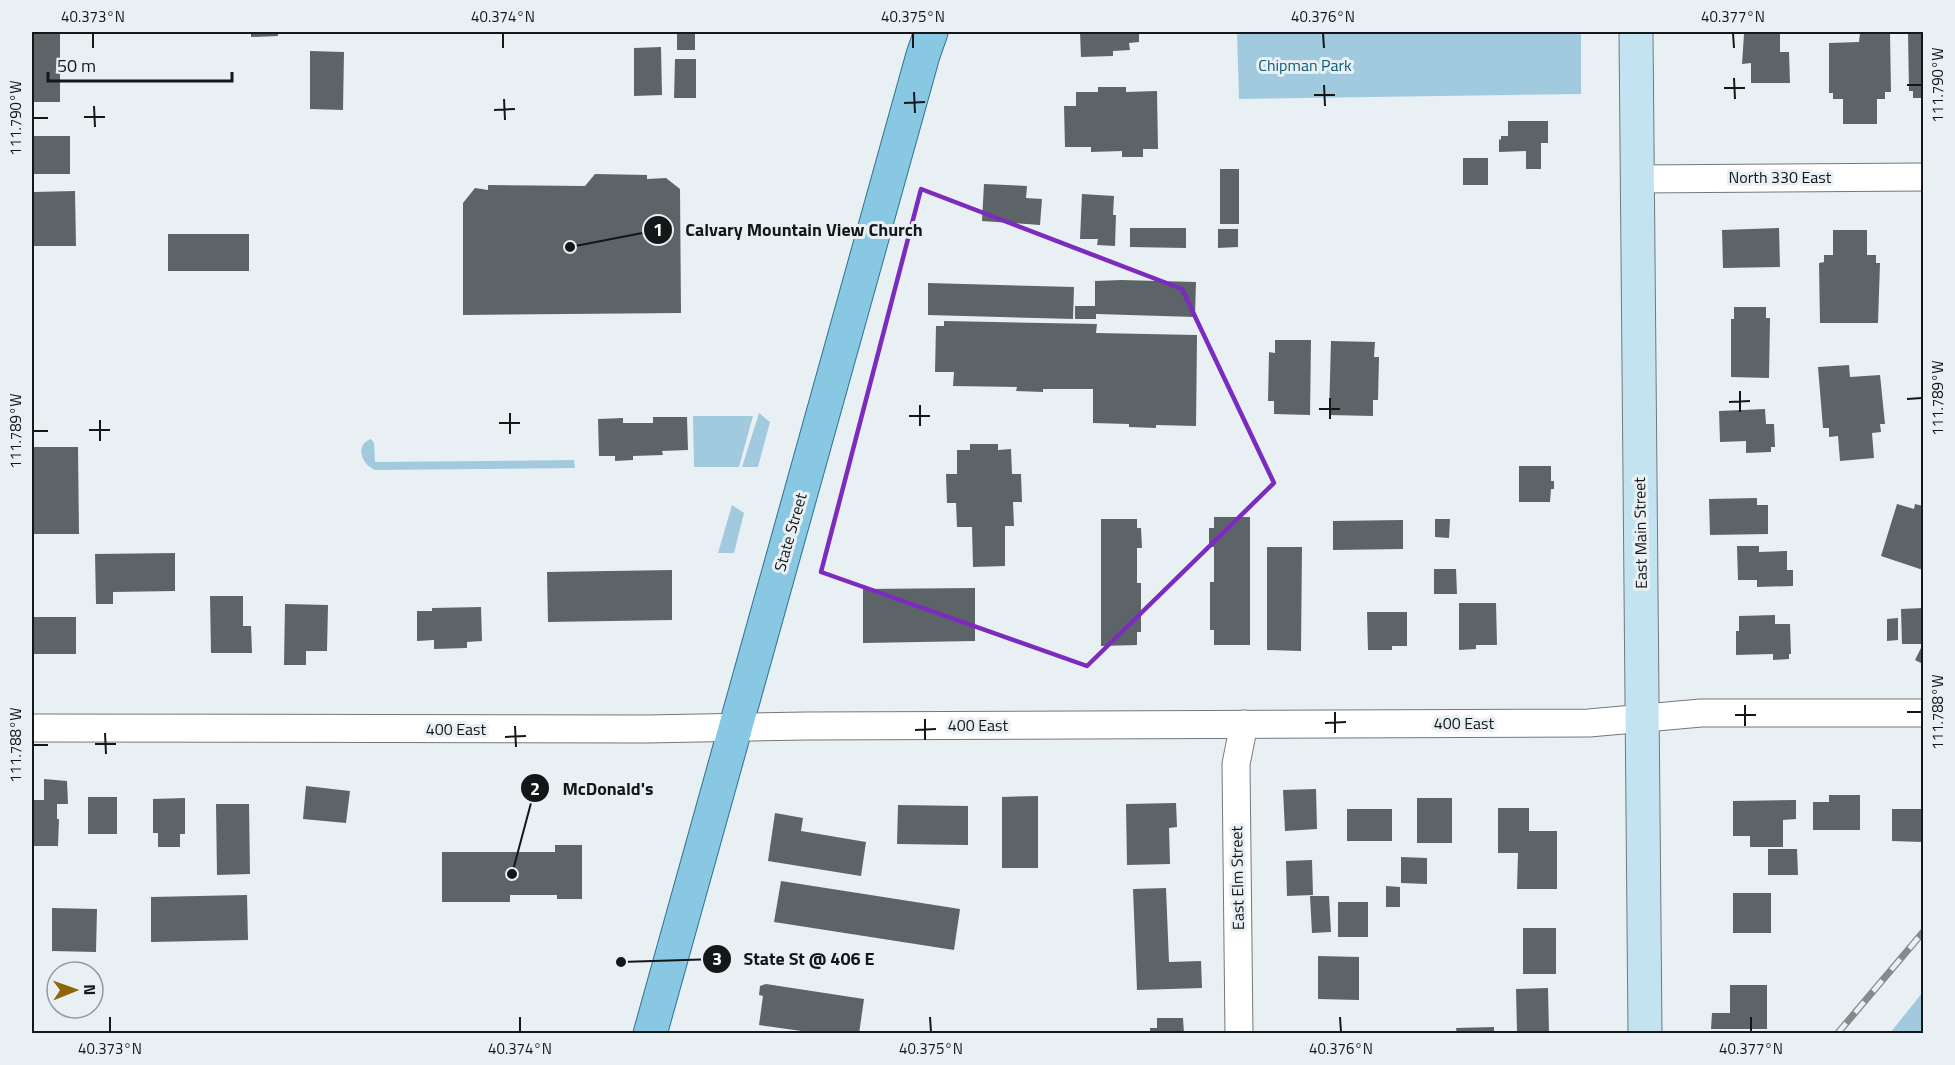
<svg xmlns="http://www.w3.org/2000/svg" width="1955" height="1065" viewBox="0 0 1955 1065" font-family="'Titillium Web',sans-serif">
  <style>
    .green { fill: #a2cadf }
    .building { fill: #5d6467 }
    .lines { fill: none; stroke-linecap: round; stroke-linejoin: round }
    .minor-casing { stroke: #72797c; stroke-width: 29 }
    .secondary-casing { stroke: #72797c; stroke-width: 35 }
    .primary-casing { stroke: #2d728f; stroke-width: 35 }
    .minor { stroke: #fff; stroke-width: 27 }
    .secondary { stroke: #c4e3f1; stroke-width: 33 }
    .primary { stroke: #89c8e2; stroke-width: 33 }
    .rail-casing { stroke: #858a8c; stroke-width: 7 }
    .rail { stroke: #e9f0f4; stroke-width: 4.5; stroke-dasharray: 14; stroke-linecap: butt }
    .marked { fill: none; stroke: #7b2cbf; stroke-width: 4.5; stroke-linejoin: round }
    .ticks { fill: none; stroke: #141718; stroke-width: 2 }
    .labels { text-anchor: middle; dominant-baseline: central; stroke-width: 6; stroke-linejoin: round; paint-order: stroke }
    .park-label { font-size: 16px; fill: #0c5b78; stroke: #e9f0f4 }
    .street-label { font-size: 16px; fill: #141718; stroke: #e9f0f4 }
    .leader { fill: none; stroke: #141718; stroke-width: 2 }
    .callout-dot { fill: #141718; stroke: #e9f0f4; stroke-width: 2 }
    .mark-label { font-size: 18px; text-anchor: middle; font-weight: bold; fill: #fff }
    .callout-label { font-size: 18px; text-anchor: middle; font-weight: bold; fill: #141718; stroke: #e9f0f4; stroke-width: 6; stroke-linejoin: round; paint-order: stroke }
    .neatline { fill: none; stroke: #141718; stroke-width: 2 }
    .ticks-label { font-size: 15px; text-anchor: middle; fill: #141718 }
  </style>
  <rect width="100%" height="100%" fill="#e9f0f4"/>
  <g class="green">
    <path d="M1237 32H1581V94L1239 99Z"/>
    <path d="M759 413 770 422 758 467H742Z"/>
    <path d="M693 416H753L739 467H694Z"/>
    <path d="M371 439 374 443 375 462 574 460 575 468 375 470C362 465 354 445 371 439Z"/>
    <path d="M732 505 744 513 734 553H718Z"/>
    <path d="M1923 992V1033H1890Z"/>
  </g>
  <g class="building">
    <rect x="32" y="32" width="28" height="70"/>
    <path d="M251 32H278V36L251 37Z"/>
    <rect x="677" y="32" width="18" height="18"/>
    <path d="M1080 32H1139V42L1129 43 1130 50 1113 51V56L1081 57Z"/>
    <path d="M1890 32 1891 92H1885V99H1877V124H1843V99H1833V93H1829V43L1859 42 1860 33Z"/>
    <path d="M1908 32H1923V98H1913V91H1909Z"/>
    <path d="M1780 33V52H1789L1790 83H1751V63L1742 64 1744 34Z"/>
    <path d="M661 47 662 95 634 96V48Z"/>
    <path d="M310 51 344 52 343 110 310 109Z"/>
    <path d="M675 59H696V98H674Z"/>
    <path d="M1098 87H1126V92L1157 91 1158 149H1143V157H1122V151L1091 152V147H1065L1064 106H1076V92H1098Z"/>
    <path d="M1508 121H1548V143H1541V169H1526V151L1499 152V139L1501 140V136H1508Z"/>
    <rect x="32" y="136" width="38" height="38"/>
    <rect x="1463" y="158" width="25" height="27"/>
    <rect x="1220" y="169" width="19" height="55"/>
    <path d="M595 174 647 175V179L666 178 680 189 681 313 463 315V203L475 188 488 190V185L585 186Z"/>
    <path d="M984 184 1027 186 1026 198 1042 199 1040 225 982 221Z"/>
    <path d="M75 191 76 246H34L33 192Z"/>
    <path d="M1082 194 1114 196 1113 215H1116L1115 246 1097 245 1098 239H1080Z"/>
    <path d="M1130 228H1186V248L1130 247Z"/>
    <path d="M1779 228 1780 267 1723 268 1722 230Z"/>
    <path d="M1218 229H1238V247L1218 248Z"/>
    <path d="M1833 230H1867V255H1876V263H1880L1878 323H1820L1819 263 1824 262V255H1833Z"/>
    <rect x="168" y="234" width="81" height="37"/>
    <path d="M1121 280 1196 282 1195 317 1096 314V319H1075V306H1095V281Z"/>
    <path d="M928 283 1074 287 1073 319 928 315Z"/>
    <path d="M1734 307H1766V318H1770L1769 378 1731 377V319H1734Z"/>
    <path d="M944 321 1097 324 1096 333 1197 335 1196 426 1156 425V428L1129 427V424L1093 423V389H1043V392L1016 391 1017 387 953 386 954 372H935L936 326H944Z"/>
    <path d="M1275 340H1311L1310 415 1274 414V401H1268L1269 352 1275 353Z"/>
    <path d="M1331 341 1375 342 1374 357H1379L1378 400H1373V416L1329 415Z"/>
    <path d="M1849 365 1850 377 1880 375 1885 424H1880L1881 432 1872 433 1874 458 1840 461 1838 436 1829 437V428H1823L1818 367Z"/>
    <path d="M1765 409 1766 424H1774L1775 447H1771V452L1746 453V441L1720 442 1719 411Z"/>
    <path d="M653 417H687L688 450 662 451 663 455 633 456V460L615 461V456H599L598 419 623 418V423H653Z"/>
    <path d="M970 444H998V450L1011 449 1012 474H1021L1022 502H1013L1014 526H1005V566L973 567 972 527H957L956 503H947L946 474H957V450H970Z"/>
    <path d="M33 447H78L79 534H34Z"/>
    <path d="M1519 466H1551V481H1554V489H1551L1550 502H1519Z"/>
    <path d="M1757 498V505H1768V534L1710 535 1709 499Z"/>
    <path d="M1897 504 1914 509 1915 504 1923 506V570L1881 556Z"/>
    <path d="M1214 517H1250V645H1214V630H1210V582H1214V547H1209V528H1214Z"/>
    <path d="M1101 519H1137V528H1141L1142 548H1137V583H1141V632H1137V645L1101 646Z"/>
    <path d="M1435 519H1450L1449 538 1435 537Z"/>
    <path d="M1403 520V549L1333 550V521Z"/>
    <path d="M1737 546H1759V552L1787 551V570H1793V586L1757 587V580H1738Z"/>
    <path d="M1267 547H1302L1301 651 1267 650Z"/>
    <path d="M175 553V591L113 592V604H96L95 554Z"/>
    <path d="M1434 569H1456L1457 594H1434Z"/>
    <path d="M672 570V620L548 622 547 572Z"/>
    <path d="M975 588V641L863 643V589Z"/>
    <path d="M210 596H243V626H251L252 653H211Z"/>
    <path d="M1459 603H1496L1497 645H1476V649L1459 650Z"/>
    <path d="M285 604 328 605 327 651H306V665H284Z"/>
    <path d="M481 607 482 641 467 642V648L434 649V640L417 641V611H432V608Z"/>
    <path d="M1923 608V644H1902L1901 609Z"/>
    <path d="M1367 612H1407V646H1392V650H1368Z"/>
    <path d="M1775 615V624H1790L1791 654H1789V659L1773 660V654L1736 655V631H1739V616Z"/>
    <rect x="32" y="617" width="44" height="37"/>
    <path d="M1898 618V640L1887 641V619Z"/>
    <path d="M1923 644V664L1915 660Z"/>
    <path d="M44 779 67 781 68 804H57V819H59L58 846H34V836H32V800H44Z"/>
    <path d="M306 786 350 791 346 823 303 819Z"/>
    <path d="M1316 789 1317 829 1285 831 1283 790Z"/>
    <path d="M1829 795H1860V830H1813V802H1829Z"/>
    <path d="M1038 796V868H1002V797Z"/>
    <rect x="88" y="797" width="29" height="37"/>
    <path d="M185 798V834H180V847H158V833H153V799Z"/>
    <rect x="1417" y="798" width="35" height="45"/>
    <path d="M1796 800V819L1783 820V847H1750V836H1733V801Z"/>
    <path d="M1176 803 1177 827 1169 828 1170 864 1127 865 1126 804Z"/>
    <path d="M216 804H249L250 874 217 875Z"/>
    <path d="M898 805 968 806V845L897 844Z"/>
    <path d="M1498 808H1529V831H1557V889H1517L1518 853H1498Z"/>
    <rect x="1347" y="809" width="45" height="32"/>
    <path d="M1892 809H1923V842L1892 841Z"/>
    <path d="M775 813 803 818 801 831 866 842 861 876 768 861Z"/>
    <path d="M555 845H582V899H557V895H510V902H442V852H555Z"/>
    <path d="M1768 849H1797L1798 875H1768Z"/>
    <path d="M1401 857 1427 858V884L1401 883Z"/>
    <path d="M1312 860 1313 895 1287 896 1286 861Z"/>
    <path d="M781 881 960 909 954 950 774 922Z"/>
    <path d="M1386 886 1400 887V907H1386Z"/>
    <path d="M1166 888 1169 962 1201 961 1202 988 1137 990 1133 889Z"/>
    <rect x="1733" y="893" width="38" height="40"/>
    <path d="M247 895 248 940 151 942V897Z"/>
    <path d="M1310 896H1329L1331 932 1312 933Z"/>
    <rect x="1338" y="902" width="30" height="35"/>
    <path d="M52 908 97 909 96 952 52 951Z"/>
    <rect x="1523" y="928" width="33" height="46"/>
    <path d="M1318 956 1359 957V1000L1318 999Z"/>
    <path d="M766 984 864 999 859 1034H823L759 1025 763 996 759 995 760 986Z"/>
    <path d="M1730 985H1767V1029H1711L1712 1013H1730Z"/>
    <path d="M1548 988 1549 1032H1517L1516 989Z"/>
    <path d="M1157 1018H1183L1184 1034H1150V1028H1157Z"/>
    <path d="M1494 1027V1034H1457L1456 1028Z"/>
  </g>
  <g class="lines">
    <g class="minor-casing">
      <g id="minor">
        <path d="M1637 179 1924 177"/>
        <path d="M32 728 647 729 807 726 1589 723 1701 713H1924"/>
        <path d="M1239 1034 1236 764 1244 724"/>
      </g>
    </g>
    <g class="secondary-casing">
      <path id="secondary" d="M1636 32 1645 1034"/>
    </g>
    <g class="primary-casing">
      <path id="primary" d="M650 1034 923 55 931 32"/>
    </g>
    <use href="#minor" class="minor"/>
    <use href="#secondary" class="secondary"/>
    <use href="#primary" class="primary"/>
    <g class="rail-casing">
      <path id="rail" d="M1837 1034 1924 931"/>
    </g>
    <use href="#rail" class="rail"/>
  </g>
  <path class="marked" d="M921 189 1182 289 1274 483 1087 666 821 572Z"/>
  <path class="ticks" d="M93 33V48M503 33V48M913 33V48M1323 33 1324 48M1733 33 1734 48M1734 78 1735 99M1324 85 1325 106M1907 85H1922M1724 88H1745M914 92 915 113M1314 95H1335M504 99 505 120M904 103 925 102M94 106 95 127M494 110 515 109M84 117H105M33 118H48M1740 391V412M1330 398V419M1907 399 1922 398M1729 402 1750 401M920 405V426M1319 409H1340M510 413V434M909 416H930M100 420V441M499 423H520M89 430H110M33 431H48M1745 705V726M1335 712V733M1907 712H1922M1735 715H1756M925 719V740M1325 723 1346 722M515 726 516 747M915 730 936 729M105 733 106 754M505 737 526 736M95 744H116M33 745H48M110 1017V1032M520 1017V1032M930 1017 931 1032M1340 1017 1341 1032M1751 1017V1032"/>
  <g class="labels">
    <g class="park-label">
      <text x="1305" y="65">Chipman Park</text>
    </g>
    <g class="street-label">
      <text x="1780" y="177">North 330 East</text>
      <text transform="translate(790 532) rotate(-74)">State Street</text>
      <text transform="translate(1640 533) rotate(-91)">East Main Street</text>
      <text x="1464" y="723">400 East</text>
      <text x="978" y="725">400 East</text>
      <text x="456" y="729">400 East</text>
      <text transform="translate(1237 878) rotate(-91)">East Elm Street</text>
    </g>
  </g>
  <path class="leader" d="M570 247L658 230M512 874L535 788M621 962L717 959"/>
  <g class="callout-dot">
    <circle cx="570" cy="247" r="6"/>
    <circle cx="512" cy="874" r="6"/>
    <circle cx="621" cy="962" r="6"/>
    <circle cx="658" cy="230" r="15"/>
    <circle cx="535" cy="788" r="15"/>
    <circle cx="717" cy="959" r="15"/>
  </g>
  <g class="mark-label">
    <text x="658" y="236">1</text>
    <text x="535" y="795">2</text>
    <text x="717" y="965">3</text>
  </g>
  <g class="callout-label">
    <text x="804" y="236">Calvary Mountain View Church</text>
    <text x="608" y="795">McDonald's</text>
    <text x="809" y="965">State St @ 406 E</text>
  </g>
  <rect width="1955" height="1065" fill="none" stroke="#e9f0f4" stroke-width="66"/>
  <g transform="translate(75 990) rotate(89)"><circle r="28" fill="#e9f0f4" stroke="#94999c" stroke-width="1.5"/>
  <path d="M0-4.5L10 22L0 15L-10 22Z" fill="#8e6509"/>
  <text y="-9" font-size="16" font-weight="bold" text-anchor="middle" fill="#141718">N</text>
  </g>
  <path d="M48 72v9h184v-9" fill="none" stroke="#141718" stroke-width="3"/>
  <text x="57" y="72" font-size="18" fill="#141718" stroke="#e9f0f4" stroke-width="4.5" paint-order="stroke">50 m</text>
  <rect x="33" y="33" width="1889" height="999" class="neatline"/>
  <g class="ticks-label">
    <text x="93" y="22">40.373°N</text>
    <text x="503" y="22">40.374°N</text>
    <text x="913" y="22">40.375°N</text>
    <text x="1323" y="22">40.376°N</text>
    <text x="1733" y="22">40.377°N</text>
    <text transform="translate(1938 85) rotate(-90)" y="5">111.790°W</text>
    <text transform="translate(16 118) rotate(-90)" y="5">111.790°W</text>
    <text transform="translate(1938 398) rotate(-90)" y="5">111.789°W</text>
    <text transform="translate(16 431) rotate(-90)" y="5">111.789°W</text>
    <text transform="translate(1938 712) rotate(-90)" y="5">111.788°W</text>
    <text transform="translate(16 745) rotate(-90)" y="5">111.788°W</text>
    <text x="110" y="1054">40.373°N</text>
    <text x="520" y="1054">40.374°N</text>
    <text x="931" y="1054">40.375°N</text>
    <text x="1341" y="1054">40.376°N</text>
    <text x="1751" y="1054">40.377°N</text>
  </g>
</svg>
